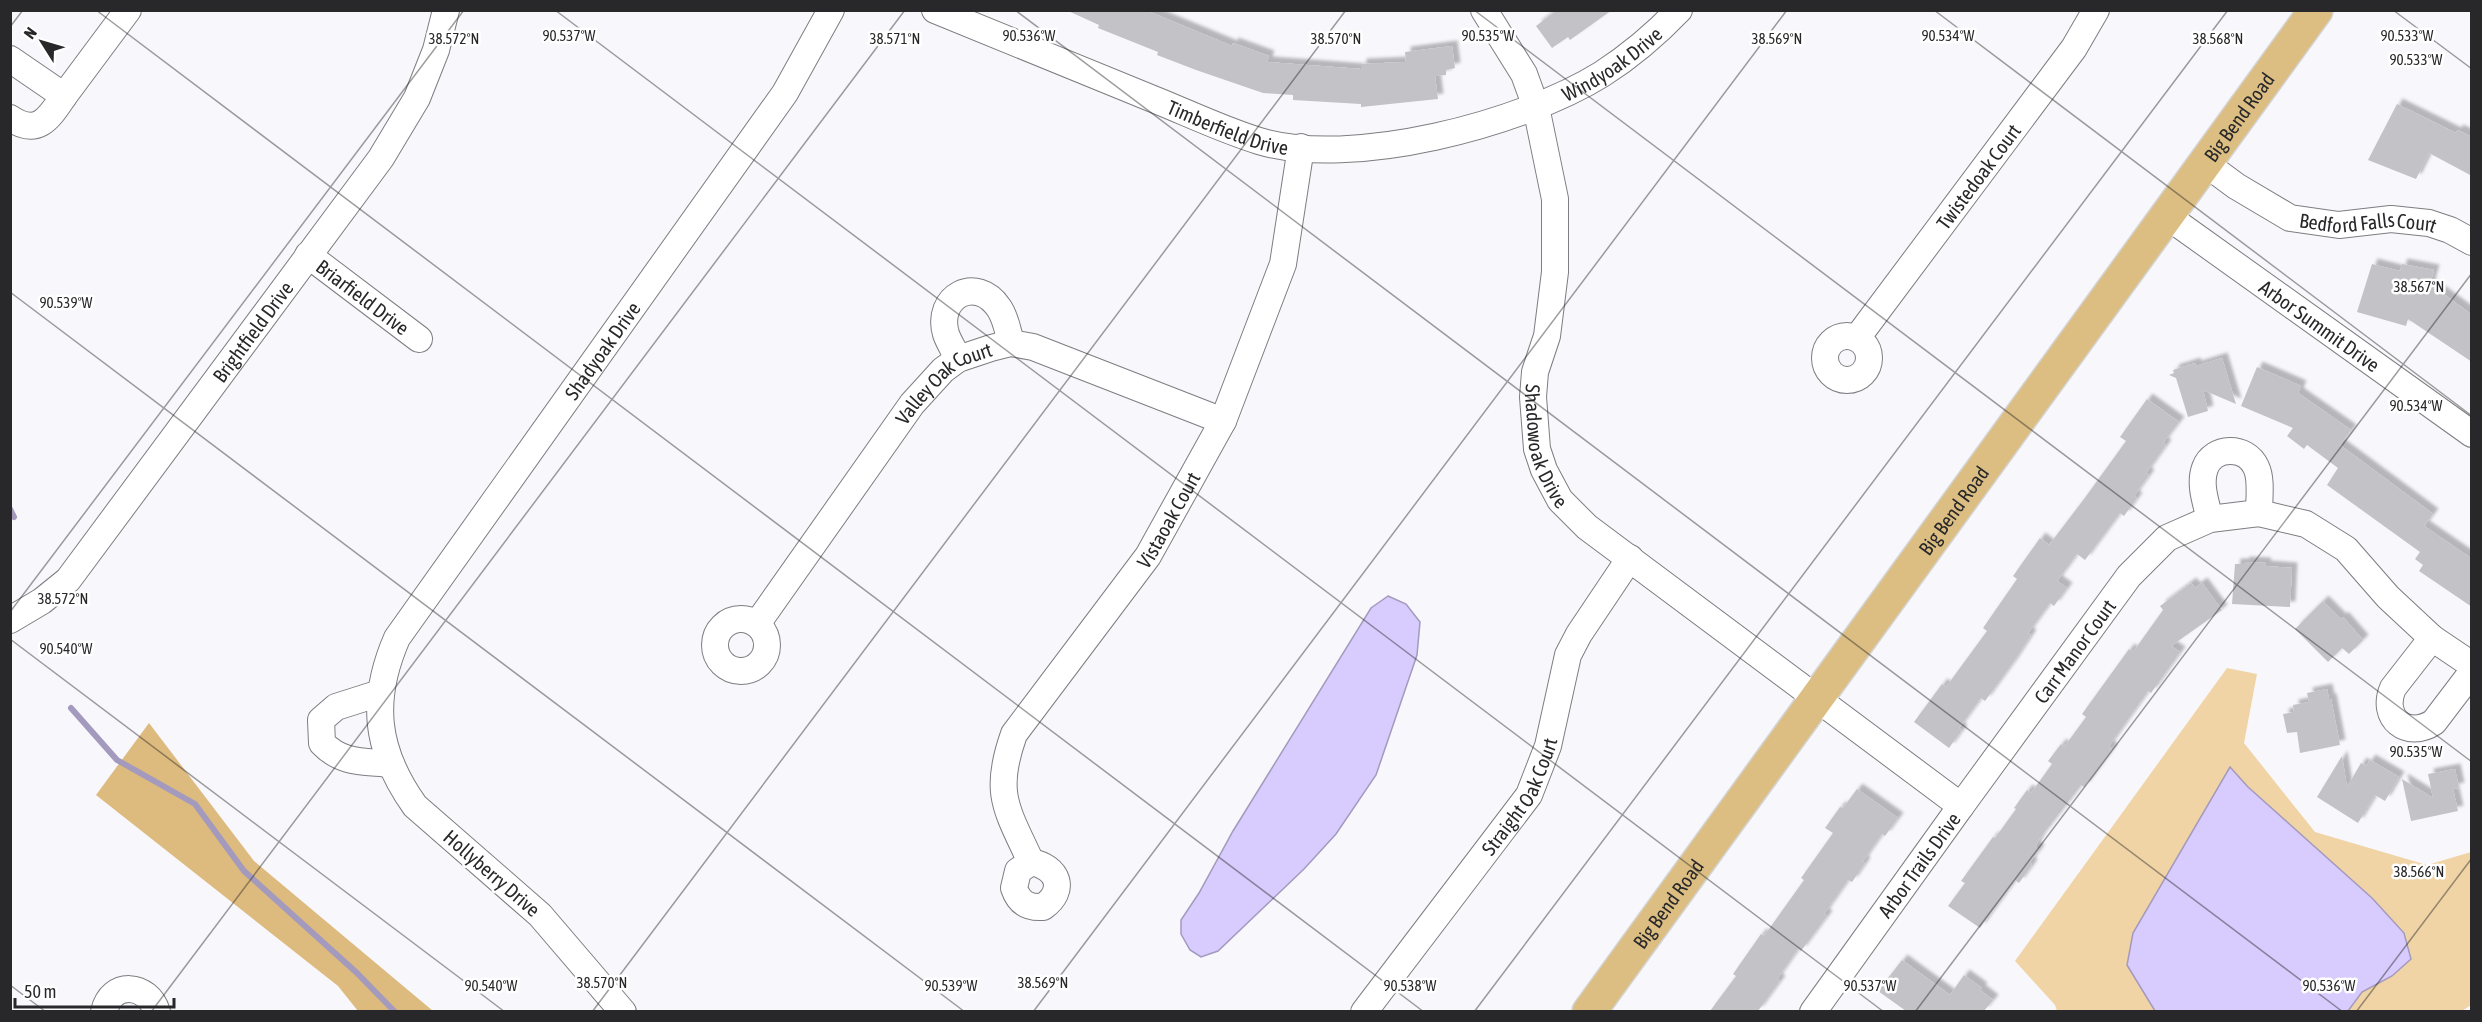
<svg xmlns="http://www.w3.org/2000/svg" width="2482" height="1022" viewBox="0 0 2482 1022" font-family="'Asap Condensed',sans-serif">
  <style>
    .green { fill: #f0d4a5 }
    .forest { fill: #ddba7e }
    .water { fill: #d8cbfd; stroke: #a39abd; stroke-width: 1.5 }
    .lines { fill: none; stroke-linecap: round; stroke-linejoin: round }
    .stream { stroke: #a39abd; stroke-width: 6 }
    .building { fill: #c3c2c7; filter: url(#shadow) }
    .minor-casing { stroke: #7e7d81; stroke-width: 28 }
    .primary-casing { stroke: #d4d4d4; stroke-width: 36 }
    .minor { stroke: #fff; stroke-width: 26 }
    .primary { stroke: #dcbe82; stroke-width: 33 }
    .ticks { fill: none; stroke: #282729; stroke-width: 1.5; stroke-opacity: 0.45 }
    .labels { text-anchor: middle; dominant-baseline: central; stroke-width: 5; stroke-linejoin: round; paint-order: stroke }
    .street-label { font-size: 20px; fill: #282729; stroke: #fff }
    .ticks-label { font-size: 15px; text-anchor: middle; fill: #282729; stroke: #fff; stroke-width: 5; stroke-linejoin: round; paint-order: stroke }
  </style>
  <defs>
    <filter id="shadow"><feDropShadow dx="5.5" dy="-5.5" stdDeviation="1.5" flood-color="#0004"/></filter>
  </defs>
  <rect width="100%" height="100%" fill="#f8f7fc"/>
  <path class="green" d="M2227 668 2257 674 2244 743 2315 832 2427 865 2471 852V1005L2462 1011H2057L2055 1005 2015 961Z"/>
  <path class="forest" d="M149 723 254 861 433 1011H358L338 986 96 795Z"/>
  <g class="water">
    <path d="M1388 596 1406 604 1420 622 1417 655 1376 775 1336 834 1304 869 1218 951 1201 957 1190 950 1181 934V920L1199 893 1233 831 1371 608Z"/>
    <path d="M2230 767 2248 787 2372 898 2404 933 2411 959 2392 976 2362 992 2348 1011H2155L2127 965 2133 933Z"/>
  </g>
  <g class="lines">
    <g class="stream">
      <path d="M10 509 14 517"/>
      <path d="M71 708 117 760 195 804 244 871 357 973 395 1012"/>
    </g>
  </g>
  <g class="building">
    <path d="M1066 10H1145L1232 46 1233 43 1269 56 1267 62 1361 69V64L1406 62 1405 52 1452 46 1455 68 1446 70V75L1435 76 1438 99 1361 107V104L1293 100V95L1263 93 1196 70 1157 55 1158 52 1098 28 1099 25Z"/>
    <path d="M1557 10H1612L1570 40 1568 37 1552 48 1536 26Z"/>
    <path d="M2397 104 2456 133 2458 130 2472 137V176L2429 153 2416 179 2368 160Z"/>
    <path d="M2372 264 2400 271 2402 264 2434 270 2430 284 2472 315V362L2408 319 2406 326 2357 312Z"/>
    <path d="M2222 358 2236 404 2203 390 2208 411 2188 417 2176 378 2169 375 2174 373 2173 370 2195 363 2196 366Z"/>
    <path d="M2257 367 2301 386 2298 393 2351 430 2340 445 2433 514 2424 526 2472 559V607L2419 571 2423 565 2415 559 2420 552 2327 485 2338 468 2307 445 2304 449 2287 436 2293 428 2241 406Z"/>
    <path d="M2147 399 2179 422 2163 443 2166 445 2146 473 2149 475 2134 496 2137 498 2124 516 2120 513 2085 560 2077 554 2057 581 2067 588 2054 606 2050 603 2028 633 2031 635 2012 664 1985 701 1981 698 1959 728 1962 730 1949 748 1914 722 1942 684 1946 687 1987 631 1983 628 2017 579 2013 576 2040 538 2049 545 2084 499 2126 441 2120 437Z"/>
    <path d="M2244 562 2266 563 2265 566 2292 568 2290 607 2232 604 2235 564H2244Z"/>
    <path d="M2191 583 2195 588 2202 583 2222 610 2171 646 2180 652 2151 693 2148 691 2109 746 2112 749 2084 787 2081 785 2040 838 2035 847 2039 850 2030 862 2032 865 2019 883 2015 880 1980 928 1948 906 1965 883 1961 881 1993 837 1995 838 2016 809 2014 808 2027 790 2031 793 2052 764 2048 761 2061 744 2064 747 2086 717 2082 714 2129 649 2133 652 2163 610 2160 606Z"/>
    <path d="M2323 601 2341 619 2343 617 2363 640 2349 654 2342 648 2328 662 2295 629Z"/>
    <path d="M2327 689 2329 699H2331L2340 745 2300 753 2297 732 2287 733 2283 714 2294 712 2293 705 2309 702 2307 693Z"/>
    <path d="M2342 756 2347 787 2361 763 2366 766 2370 760 2399 777 2385 801 2375 795 2358 823 2317 797Z"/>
    <path d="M2455 769 2459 788 2453 789 2458 811 2411 821 2402 779 2433 798 2428 774Z"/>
    <path d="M1857 789 1898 818 1885 836 1882 834 1863 861 1865 863 1852 882 1848 880 1824 914 1827 916 1801 951 1798 949 1777 979 1780 981 1758 1011H1710L1736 976 1733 974 1761 934 1764 936 1804 880 1801 878 1833 833 1825 828 1840 807 1843 808Z"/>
    <path d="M1902 960 1950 995 1964 975 1982 988 1980 990 1993 1000 1984 1011H1906L1878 991Z"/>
  </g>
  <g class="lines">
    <g class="minor-casing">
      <g id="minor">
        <path id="s1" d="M935 10C1008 40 1081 69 1153 99 1188 113 1223 130 1259 141 1351 169 1522 124 1602 74 1630 56 1656 34 1679 10"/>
        <path id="s2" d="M1484 10 1524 74 1536 107 1555 199V272L1547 336 1535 372 1533 397 1537 449 1544 470 1560 500 1587 527 1961 806 1813 1012"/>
        <path d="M10 59 64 96C49 118 38 137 10 118"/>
        <path d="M64 96 128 10"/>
        <path id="s3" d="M2205 163 2236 186 2290 218 2339 225 2391 219 2429 223 2450 230 2472 242"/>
        <path id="s4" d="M2167 216 2472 434"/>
        <path id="s5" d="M308 255 419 339"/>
        <circle cx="1847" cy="358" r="22"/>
        <path id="s6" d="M1857 338 2074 48 2096 10"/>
        <path d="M958 359C955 351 949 343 946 334 935 297 976 274 999 308 1006 318 1008 332 1011 343"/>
        <path d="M2210 519C2206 503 2199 484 2205 468 2213 446 2246 445 2256 467 2262 479 2259 499 2259 513"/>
        <circle cx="741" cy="645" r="26"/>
        <path id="s7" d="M10 620 42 601 68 580 381 158 417 98 436 50 446 10"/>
        <path id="s8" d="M757 624 912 404 943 370 958 359 991 348 1011 343 1033 347 1223 421"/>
        <path d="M2432 638 2393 688C2380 718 2407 740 2434 722L2472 672"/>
        <path d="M380 693 336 707 321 720 322 743C342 764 363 761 391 764"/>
        <path id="s9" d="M1961 806 2129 576 2167 538 2210 519 2259 513 2306 524 2346 549 2388 597 2432 638 2472 665"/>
        <path id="s10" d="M1031 862C1006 808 993 793 1014 734L1148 556 1223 421 1283 264 1301 147"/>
        <path d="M1031 862C1058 867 1067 890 1043 907 1028 908 1019 903 1014 888L1018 871Z"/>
        <path d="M104 1012C111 980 148 983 157 1012"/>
        <path id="s11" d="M623 1012 540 915 415 806C375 750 370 700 397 638L785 93 831 10"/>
        <path id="s12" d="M1364 1012 1529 795 1548 746 1568 655 1579 634 1630 558"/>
      </g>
    </g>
    <g class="primary-casing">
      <g id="primary">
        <path id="s13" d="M1589 1012 2316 10"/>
      </g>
    </g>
    <use href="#minor" class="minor"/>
    <use href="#primary" class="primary"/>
  </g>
  <path class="ticks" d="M96 10 1424 1012M555 10 1884 1012M1015 10 2343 1012M1474 10 2472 762M1934 10 2472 416M2393 10 2472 69M10 27 23 10M10 292 965 1012M10 612 464 10M10 639 505 1012M10 985 46 1012M151 1012 905 10M592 1012 1346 10M1033 1012 1787 10M1474 1012 2228 10M1915 1012 2472 273M2356 1012 2472 858"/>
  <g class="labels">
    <g class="street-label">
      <text stroke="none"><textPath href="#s1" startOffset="720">Windyoak Drive</textPath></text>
      <text stroke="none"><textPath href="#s13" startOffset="1106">Big Bend Road</textPath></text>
      <text stroke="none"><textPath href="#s1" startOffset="316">Timberfield Drive</textPath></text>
      <text stroke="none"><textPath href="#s6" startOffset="202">Twistedoak Court</textPath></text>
      <text stroke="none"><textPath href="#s3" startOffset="180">Bedford Falls Court</textPath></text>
      <text stroke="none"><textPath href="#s5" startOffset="69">Briarfield Drive</textPath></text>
      <text stroke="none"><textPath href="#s4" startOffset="188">Arbor Summit Drive</textPath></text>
      <text stroke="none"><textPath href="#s7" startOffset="380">Brightfield Drive</textPath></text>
      <text stroke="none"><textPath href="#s11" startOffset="825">Shadyoak Drive</textPath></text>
      <text stroke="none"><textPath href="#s8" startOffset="308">Valley Oak Court</textPath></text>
      <text stroke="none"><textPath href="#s2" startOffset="456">Shadowoak Drive</textPath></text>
      <text stroke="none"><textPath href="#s13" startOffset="620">Big Bend Road</textPath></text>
      <text stroke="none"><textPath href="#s10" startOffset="399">Vistaoak Court</textPath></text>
      <text stroke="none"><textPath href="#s9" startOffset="192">Carr Manor Court</textPath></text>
      <text stroke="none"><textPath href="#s12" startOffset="267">Straight Oak Court</textPath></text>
      <text transform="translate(1919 865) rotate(-54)">Arbor Trails Drive</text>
      <text transform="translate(492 873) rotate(41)">Hollyberry Drive</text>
      <text stroke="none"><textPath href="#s13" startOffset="134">Big Bend Road</textPath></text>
    </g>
  </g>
  <g class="ticks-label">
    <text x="569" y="41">90.537°W</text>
    <text x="1029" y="41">90.536°W</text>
    <text x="1488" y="41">90.535°W</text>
    <text x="1948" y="41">90.534°W</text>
    <text x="2407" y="41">90.533°W</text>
    <text x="454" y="44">38.572°N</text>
    <text x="895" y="44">38.571°N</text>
    <text x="1336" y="44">38.570°N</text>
    <text x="1777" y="44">38.569°N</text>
    <text x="2218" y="44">38.568°N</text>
    <text x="2416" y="65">90.533°W</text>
    <text x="2419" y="292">38.567°N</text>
    <text x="66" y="308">90.539°W</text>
    <text x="2416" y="411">90.534°W</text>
    <text x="63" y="604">38.572°N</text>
    <text x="66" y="654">90.540°W</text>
    <text x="2416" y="757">90.535°W</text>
    <text x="2419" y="877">38.566°N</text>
    <text x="602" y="988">38.570°N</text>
    <text x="1043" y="988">38.569°N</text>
    <text x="491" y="991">90.540°W</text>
    <text x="951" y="991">90.539°W</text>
    <text x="1410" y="991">90.538°W</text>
    <text x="1870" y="991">90.537°W</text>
    <text x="2329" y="991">90.536°W</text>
  </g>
  <rect width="2482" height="1022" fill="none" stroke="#282729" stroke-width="24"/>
  <g transform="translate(42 42) rotate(307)" stroke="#ffffff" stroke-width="4.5" paint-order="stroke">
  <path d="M0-4.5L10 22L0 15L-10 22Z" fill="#282729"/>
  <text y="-9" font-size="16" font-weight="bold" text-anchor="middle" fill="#282729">N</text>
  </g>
  <path d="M15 998v9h159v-9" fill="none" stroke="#282729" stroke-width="3"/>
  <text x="24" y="998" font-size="18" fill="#282729" stroke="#ffffff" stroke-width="4.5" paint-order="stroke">50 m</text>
</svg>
